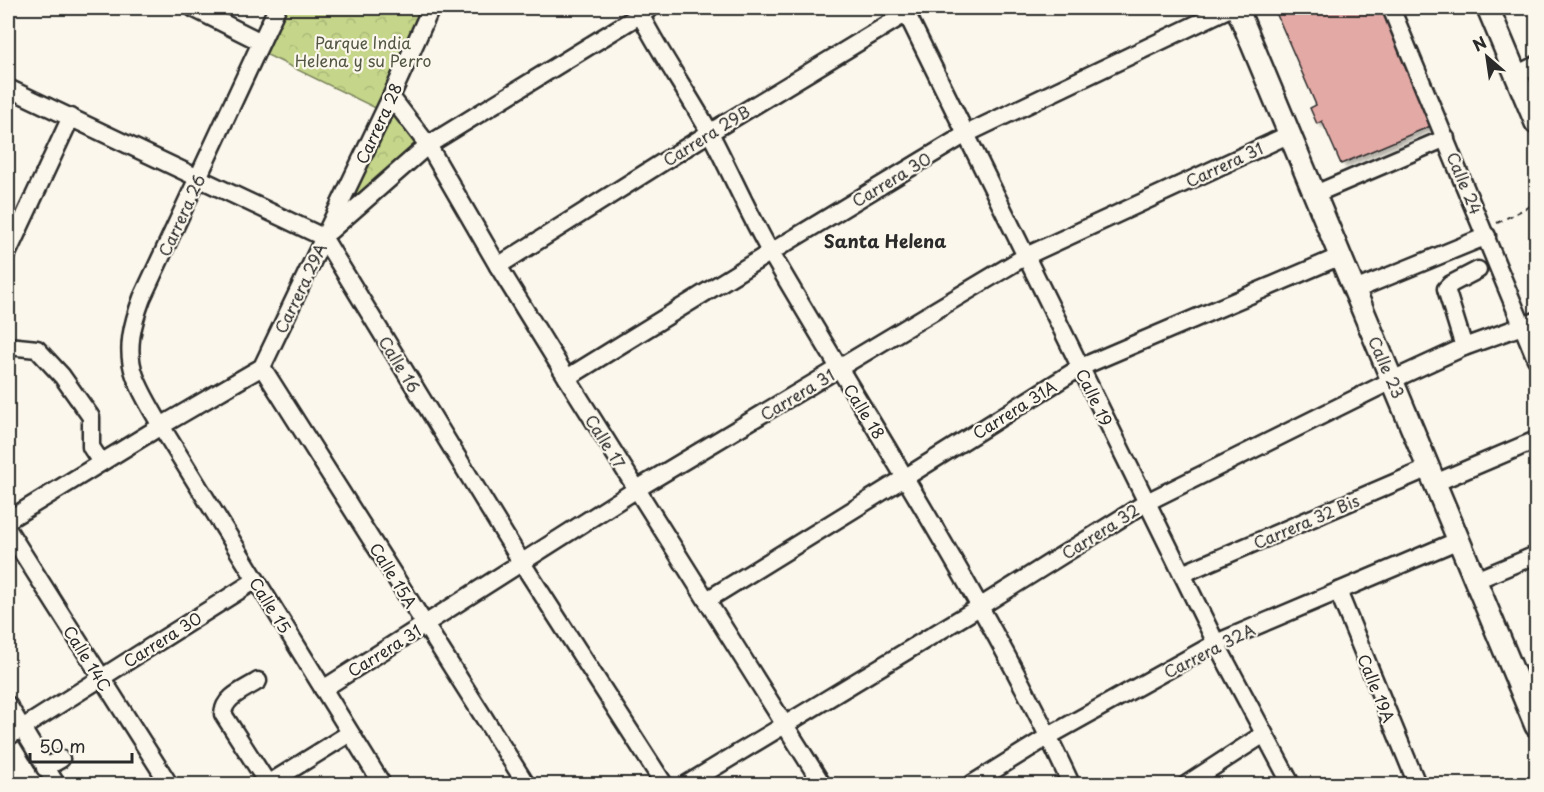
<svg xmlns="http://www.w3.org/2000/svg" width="1544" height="792" viewBox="0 0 1544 792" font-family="'Playpen Sans',sans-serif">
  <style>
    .park { fill: url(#park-crowns); stroke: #78805a; stroke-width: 1.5 }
    .building { fill: #e3a9a5; stroke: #2b2b2b; stroke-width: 1.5; filter: url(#shadow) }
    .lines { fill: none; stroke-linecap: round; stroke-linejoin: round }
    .minor-casing { stroke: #2b2b2b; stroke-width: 21 }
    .major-casing { stroke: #2b2b2b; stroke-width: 26 }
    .path { stroke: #2b2b2b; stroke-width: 2; stroke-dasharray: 6 4.5; stroke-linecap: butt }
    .minor { stroke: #fbf7ec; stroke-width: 16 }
    .major { stroke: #fbf7ec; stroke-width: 21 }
    .labels { text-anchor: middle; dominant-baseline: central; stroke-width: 4.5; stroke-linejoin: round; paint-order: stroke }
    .park-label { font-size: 16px; fill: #525643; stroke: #fbf7ec }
    .street-label { font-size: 16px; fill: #2b2b2b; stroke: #fbf7ec }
    .neighbourhood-label { font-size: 18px; font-weight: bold; fill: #2b2b2b; stroke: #fbf7ec }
  </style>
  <defs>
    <pattern id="park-crowns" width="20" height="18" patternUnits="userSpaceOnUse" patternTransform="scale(1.5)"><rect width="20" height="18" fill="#c5d68a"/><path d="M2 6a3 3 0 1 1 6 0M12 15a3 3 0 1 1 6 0" fill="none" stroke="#a9b877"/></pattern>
    <filter id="shadow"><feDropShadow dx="5" dy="3" stdDeviation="1.5" flood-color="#0004"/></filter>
  </defs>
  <rect width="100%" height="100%" fill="#fbf7ec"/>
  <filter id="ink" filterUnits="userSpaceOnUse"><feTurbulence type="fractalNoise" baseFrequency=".0167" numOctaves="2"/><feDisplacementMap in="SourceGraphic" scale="12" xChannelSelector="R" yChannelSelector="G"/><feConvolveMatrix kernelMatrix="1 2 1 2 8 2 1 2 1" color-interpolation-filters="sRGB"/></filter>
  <g filter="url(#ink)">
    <path class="park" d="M277 8H431L391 97 428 145 323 237 384 112 257 50Z"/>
    <path class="building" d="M1274 8H1384L1433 125 1341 164 1322 121 1317 124 1310 108 1316 105Z"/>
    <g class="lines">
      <g class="minor-casing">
        <g id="minor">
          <path d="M193 8 261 42"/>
          <path d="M277 8 142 298C133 322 125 350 135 376 141 393 152 410 161 426L382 784"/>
          <path d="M637 8C658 51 687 91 710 133 731 173 749 215 772 255 874 430 986 600 1071 784"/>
          <path d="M904 8 1216 643 1291 784"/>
          <path d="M1391 8 1536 359"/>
          <path d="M1516 75 1536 65"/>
          <path d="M8 88 323 237 522 563 664 784"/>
          <path d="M391 97 428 145 498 266 567 378 822 784"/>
          <path d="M1315 194 1446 138"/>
          <path d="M330 231 428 145 651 8"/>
          <path d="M8 252 71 117"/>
          <path d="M498 266 709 133 915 8"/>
          <path d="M1355 290 1487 236"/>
          <path d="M8 346 37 349 62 376 91 417V447L101 462"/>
          <path d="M1464 347 1446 289 1451 284 1478 270"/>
          <path d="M262 367 526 784"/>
          <path d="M567 378 771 252 966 134 1230 8"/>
          <path d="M1435 483 1536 440"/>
          <path d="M8 520 161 426 262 367 391 97 431 8"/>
          <path d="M8 530 169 784"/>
          <path d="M1182 574 1429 468"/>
          <path d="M1476 580 1536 555"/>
          <path d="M1338 591 1417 784"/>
          <path d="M707 600 906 477 1081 367 1341 256"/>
          <path d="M258 681C244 690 224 697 223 714L268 784"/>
          <path d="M323 689 637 489 1026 256 1290 134"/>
          <path d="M8 705 56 784"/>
          <path d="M8 737 256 580"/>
          <path d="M45 768 61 759"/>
          <path d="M268 784 350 733"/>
          <path d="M687 784 981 606 1147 502 1403 375 1464 347 1536 321"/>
          <path d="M972 784 1049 736 1216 643 1459 540"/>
          <path d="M1187 784 1264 734"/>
        </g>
      </g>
      <g class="major-casing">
        <g id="major">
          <path d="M1237 8 1536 726"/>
          <path d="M1488 8 1536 123"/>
        </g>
      </g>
      <g class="path">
        <path d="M1497 223 1536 203"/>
        <path d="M1528 659 1536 655"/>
      </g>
      <use href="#minor" class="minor"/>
      <use href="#major" class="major"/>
    </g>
  </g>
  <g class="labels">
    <g class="park-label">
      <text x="363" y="42">Parque India<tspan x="363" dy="18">Helena y su Perro</tspan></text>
    </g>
    <g class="street-label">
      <text transform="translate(378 123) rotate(-65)">Carrera 28</text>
      <text transform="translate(706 135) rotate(-32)">Carrera 29B</text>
      <text transform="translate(1224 164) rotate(-25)">Carrera 31</text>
      <text transform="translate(891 179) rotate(-31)">Carrera 30</text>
      <text transform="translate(1465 183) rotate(68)">Calle 24</text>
      <text transform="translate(181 215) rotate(-65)">Carrera 26</text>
      <text transform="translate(300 288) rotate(-64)">Carrera 29A</text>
      <text transform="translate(400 364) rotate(59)">Calle 16</text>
      <text transform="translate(1387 367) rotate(67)">Calle 23</text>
      <text transform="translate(797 394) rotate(-31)">Carrera 31</text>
      <text transform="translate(1095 397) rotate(64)">Calle 19</text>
      <text transform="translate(1014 409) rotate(-32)">Carrera 31A</text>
      <text transform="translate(865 411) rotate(58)">Calle 18</text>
      <text transform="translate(606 441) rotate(58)">Calle 17</text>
      <text transform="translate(1306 521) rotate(-23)">Carrera 32 Bis</text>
      <text transform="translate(1100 531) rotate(-32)">Carrera 32</text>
      <text transform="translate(394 575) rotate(58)">Calle 15A</text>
      <text transform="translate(271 605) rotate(58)">Calle 15</text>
      <text transform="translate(162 639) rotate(-32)">Carrera 30</text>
      <text transform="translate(384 650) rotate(-32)">Carrera 31</text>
      <text transform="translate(1209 650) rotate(-27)">Carrera 32A</text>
      <text transform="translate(88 658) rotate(58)">Calle 14C</text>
      <text transform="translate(1377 688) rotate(68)">Calle 19A</text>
    </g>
    <g class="neighbourhood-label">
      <text x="885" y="240">Santa Helena</text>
    </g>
  </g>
  <rect width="1544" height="792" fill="none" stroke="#fbf7ec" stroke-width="30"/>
  <rect x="15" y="15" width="1514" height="762" fill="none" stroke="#2b2b2b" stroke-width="2" filter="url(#ink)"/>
  <g transform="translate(1487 57) rotate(331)" stroke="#fbf7ec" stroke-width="4.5" paint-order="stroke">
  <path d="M0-4.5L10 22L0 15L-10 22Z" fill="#2b2b2b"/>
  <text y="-9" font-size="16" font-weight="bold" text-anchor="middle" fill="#2b2b2b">N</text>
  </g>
  <path d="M30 753v9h102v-9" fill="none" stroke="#2b2b2b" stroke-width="3"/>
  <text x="39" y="753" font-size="18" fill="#2b2b2b" stroke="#fbf7ec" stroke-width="4.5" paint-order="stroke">50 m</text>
</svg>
